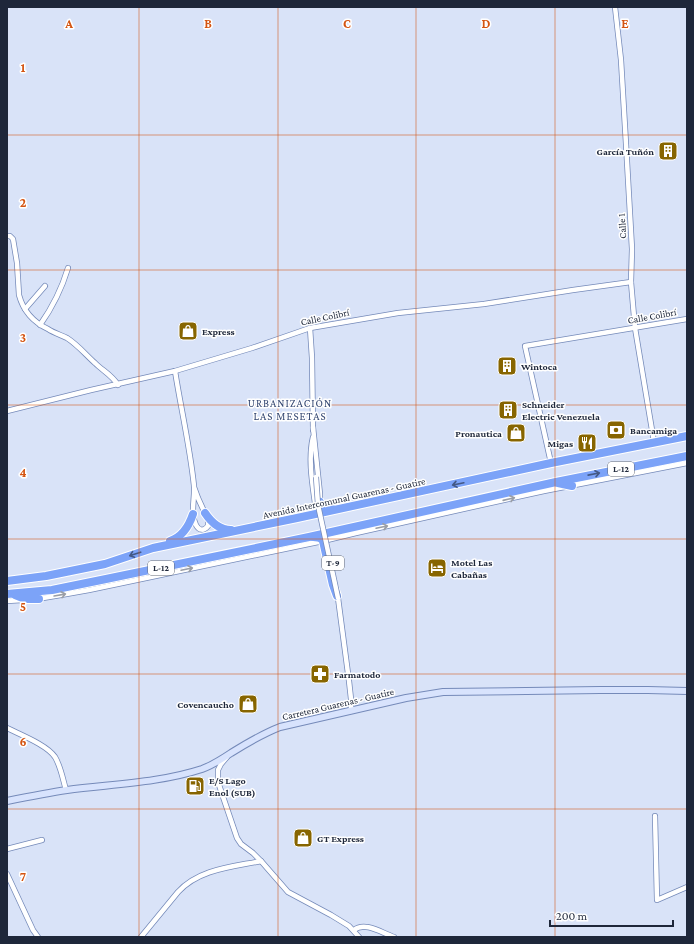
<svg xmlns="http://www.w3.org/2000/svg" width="694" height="944" viewBox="0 0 694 944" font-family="'Crimson Pro',serif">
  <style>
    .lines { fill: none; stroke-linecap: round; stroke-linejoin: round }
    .street-casing { stroke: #758ab9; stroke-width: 6 }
    .secondary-casing { stroke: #758ab9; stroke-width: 8 }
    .highway-casing { stroke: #fff; stroke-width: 10 }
    .street { stroke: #fff; stroke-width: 4.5 }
    .secondary { stroke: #d8e3fd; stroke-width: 6 }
    .highway { stroke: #7ca3f8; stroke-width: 8 }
    .street-bridge-casing { stroke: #758ab9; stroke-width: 6; stroke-linecap: butt }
    .street-bridge { stroke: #fff; stroke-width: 4.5 }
    .oneway { stroke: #445986 }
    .oneway2 { stroke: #9a9ea6 }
    .grid { fill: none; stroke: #d45411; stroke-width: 1; stroke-opacity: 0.55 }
    .labels { text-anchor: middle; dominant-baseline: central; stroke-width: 3; stroke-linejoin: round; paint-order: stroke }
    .shield { fill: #fff; stroke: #626875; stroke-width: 1 }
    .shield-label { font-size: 9px; font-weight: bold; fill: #1e273a }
    .poi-label { font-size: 10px; font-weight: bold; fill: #1e273a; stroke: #fff; text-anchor: start }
    .street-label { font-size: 10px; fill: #1e273a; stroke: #fff }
    .neighbourhood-label { font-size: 11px; letter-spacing: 1px; fill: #344771; stroke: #fff }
    .grid-label { font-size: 13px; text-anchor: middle; font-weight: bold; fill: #d45411; stroke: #fff; stroke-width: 3; stroke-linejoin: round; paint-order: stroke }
  </style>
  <rect width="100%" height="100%" fill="#d9e3f8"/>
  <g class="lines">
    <g class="street-casing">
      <g id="street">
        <path d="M615 7 621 60 626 144 632 249 631 282 635 328 654 442"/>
        <path d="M7 236H10L13 239 17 263 19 295C23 310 33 322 48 329 54 333 61 335 67 338 78 345 86 355 95 363 103 371 112 375 118 385"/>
        <path d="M25 309 45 286"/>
        <path d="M40 325C52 308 62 288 68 268"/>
        <path d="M310 328 312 358 313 430"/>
        <path d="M175 371C181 409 190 447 194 486 195 499 190 513 196 525 199 531 204 531 208 526V520L198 498 194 487"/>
        <path d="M7 411 91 390 175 371 252 348 310 328 398 313 484 304 573 290 631 282"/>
        <path d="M313 437C308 458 312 482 315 503L316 506 319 507 320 505V494L313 427"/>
        <path d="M551 463 525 346 687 319"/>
        <path d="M338 598 349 681 351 699V711"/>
        <path d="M37 599 61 595 89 590 323 541 356 533 544 491 687 463"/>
        <path d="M7 601 23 600"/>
        <path d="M7 728C21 735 47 745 55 757 61 767 63 780 66 790"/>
        <path d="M227 757 221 764 218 770V782L237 838 241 844 253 853 261 861 288 892 331 915 349 926 359 937"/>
        <path d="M655 816 657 900 687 887"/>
        <path d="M7 849 42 840"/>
        <path d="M7 874 33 930 38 937"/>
        <path d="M354 930C365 921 382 933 394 937"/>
        <path d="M141 937 178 892C199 869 232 867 261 861"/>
      </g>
    </g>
    <g class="secondary-casing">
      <path id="secondary" d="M7 801C27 797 47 793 67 790 112 784 159 783 202 769 213 765 222 759 231 753 247 743 262 734 280 727L406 698 443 692 600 690H648L687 691"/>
    </g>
    <g class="highway-casing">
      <g id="highway">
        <path d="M558 483 572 486"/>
        <path d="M320 502C323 508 326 509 332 509"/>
        <path d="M205 513C211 522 219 530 231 530"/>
        <path d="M313 537C317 537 321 537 323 541L333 585 337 596"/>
        <path d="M170 541C182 537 189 526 193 514"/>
        <path d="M7 581 46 576 105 564 153 548 297 518 551 463 687 436"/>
        <path d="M7 594 52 590 106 579 309 537 556 482 687 456"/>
        <path d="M15 595 25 599H39"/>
      </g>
    </g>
    <use href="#street" class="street"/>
    <use href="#secondary" class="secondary"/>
    <use href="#highway" class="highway"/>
    <g class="street-bridge-casing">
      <path id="street-bridge" d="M316 477 318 505 338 598"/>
    </g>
    <use href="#street-bridge" class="street-bridge"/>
  </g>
  <defs><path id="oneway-shaft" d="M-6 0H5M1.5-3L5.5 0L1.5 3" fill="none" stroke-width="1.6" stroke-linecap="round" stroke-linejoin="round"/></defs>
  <g class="oneway">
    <use href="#oneway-shaft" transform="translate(594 474) rotate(-11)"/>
    <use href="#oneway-shaft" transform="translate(458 484) rotate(168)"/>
    <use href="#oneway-shaft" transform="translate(135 554) rotate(162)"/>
  </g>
  <g class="oneway2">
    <use href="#oneway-shaft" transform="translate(509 499) rotate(-13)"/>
    <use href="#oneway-shaft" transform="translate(382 527) rotate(-12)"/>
    <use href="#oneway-shaft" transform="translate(187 569) rotate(-12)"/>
    <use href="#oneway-shaft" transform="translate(60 595) rotate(-10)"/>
  </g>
  <path class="grid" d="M139 7V937M278 7V937M416 7V937M555 7V937M7 135H687M7 270H687M7 405H687M7 539H687M7 674H687M7 809H687"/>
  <defs>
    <g id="building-square" transform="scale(1)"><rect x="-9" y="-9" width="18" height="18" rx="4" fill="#876500" stroke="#fff"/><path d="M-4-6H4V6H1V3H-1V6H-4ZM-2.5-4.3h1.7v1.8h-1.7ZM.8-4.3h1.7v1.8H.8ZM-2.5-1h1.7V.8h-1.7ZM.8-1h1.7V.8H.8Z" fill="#fff"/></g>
    <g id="shop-square" transform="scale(1)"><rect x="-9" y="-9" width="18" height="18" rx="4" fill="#876500" stroke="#fff"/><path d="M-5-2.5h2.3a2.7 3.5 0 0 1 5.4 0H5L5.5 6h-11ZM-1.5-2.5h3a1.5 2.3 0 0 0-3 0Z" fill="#fff"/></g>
    <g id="bank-square" transform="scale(1)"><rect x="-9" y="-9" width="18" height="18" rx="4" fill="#876500" stroke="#fff"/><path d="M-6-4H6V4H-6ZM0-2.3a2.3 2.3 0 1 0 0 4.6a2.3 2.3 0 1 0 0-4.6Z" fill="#fff"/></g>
    <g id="restaurant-square" transform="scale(1)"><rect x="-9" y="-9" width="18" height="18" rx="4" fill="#876500" stroke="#fff"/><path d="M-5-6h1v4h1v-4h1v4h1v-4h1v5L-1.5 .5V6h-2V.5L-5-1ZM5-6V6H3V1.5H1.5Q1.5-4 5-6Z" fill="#fff"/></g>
    <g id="hotel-square" transform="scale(1)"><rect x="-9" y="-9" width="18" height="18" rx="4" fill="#876500" stroke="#fff"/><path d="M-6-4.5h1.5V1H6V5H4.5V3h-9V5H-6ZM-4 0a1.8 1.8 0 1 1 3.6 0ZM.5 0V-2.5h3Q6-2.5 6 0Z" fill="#fff"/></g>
    <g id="pharmacy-square" transform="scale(1)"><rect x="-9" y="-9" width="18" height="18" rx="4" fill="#876500" stroke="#fff"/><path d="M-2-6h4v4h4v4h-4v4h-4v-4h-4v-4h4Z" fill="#fff"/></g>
    <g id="fuel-square" transform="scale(1)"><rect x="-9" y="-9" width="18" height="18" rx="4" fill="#876500" stroke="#fff"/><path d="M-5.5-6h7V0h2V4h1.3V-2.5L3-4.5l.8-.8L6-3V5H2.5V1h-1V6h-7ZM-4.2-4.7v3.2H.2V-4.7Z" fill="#fff"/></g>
  </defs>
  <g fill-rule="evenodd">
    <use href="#building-square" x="668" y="151"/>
    <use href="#shop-square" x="188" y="331"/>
    <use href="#building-square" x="507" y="366"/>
    <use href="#building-square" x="508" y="410"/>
    <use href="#bank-square" x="616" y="430"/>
    <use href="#shop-square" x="516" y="433"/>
    <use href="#restaurant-square" x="587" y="443"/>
    <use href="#hotel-square" x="437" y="568"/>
    <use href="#pharmacy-square" x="320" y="674"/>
    <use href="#shop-square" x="248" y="704"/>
    <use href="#fuel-square" x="195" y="786"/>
    <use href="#shop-square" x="303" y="838"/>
  </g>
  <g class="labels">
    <g class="shield">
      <rect x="608" y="462" width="26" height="14" rx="3"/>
      <rect x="322" y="556" width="22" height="14" rx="3"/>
      <rect x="148" y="561" width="26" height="14" rx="3"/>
    </g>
    <g class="shield-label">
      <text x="621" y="469">L-12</text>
      <text x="333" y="563">T-9</text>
      <text x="161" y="568">L-12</text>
    </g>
    <g class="poi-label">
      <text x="654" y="151" text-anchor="end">García Tuñón</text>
      <text x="202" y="331">Express</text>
      <text x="521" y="366">Wintoca</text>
      <text x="522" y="404">Schneider<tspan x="522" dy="12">Electric Venezuela</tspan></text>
      <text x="630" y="430">Bancamiga</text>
      <text x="502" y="433" text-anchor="end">Pronautica</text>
      <text x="573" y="443" text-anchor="end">Migas</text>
      <text x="451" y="562">Motel Las<tspan x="451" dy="12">Cabañas</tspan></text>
      <text x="334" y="674">Farmatodo</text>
      <text x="234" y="704" text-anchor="end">Covencaucho</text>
      <text x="209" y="780">E/S Lago<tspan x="209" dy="12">Enol (SUB)</tspan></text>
      <text x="317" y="838">GT Express</text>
    </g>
    <g class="street-label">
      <text transform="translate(622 226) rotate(-94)">Calle 1</text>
      <text transform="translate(652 316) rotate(-10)">Calle Colibrí</text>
      <text transform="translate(325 317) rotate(-12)">Calle Colibrí</text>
      <text transform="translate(344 498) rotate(-12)">Avenida Intercomunal Guarenas - Guatire</text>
      <text transform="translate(338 704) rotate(-13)">Carretera Guarenas - Guatire</text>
    </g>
    <g class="neighbourhood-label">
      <text x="290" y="403">URBANIZACIÓN<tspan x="290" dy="13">LAS MESETAS</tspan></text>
    </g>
  </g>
  <g class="grid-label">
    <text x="69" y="28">A</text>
    <text x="208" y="28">B</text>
    <text x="347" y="28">C</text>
    <text x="486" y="28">D</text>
    <text x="625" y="28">E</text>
    <text x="23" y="72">1</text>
    <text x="23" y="207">2</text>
    <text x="23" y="342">3</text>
    <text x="23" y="477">4</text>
    <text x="23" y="611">5</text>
    <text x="23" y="746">6</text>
    <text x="23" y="881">7</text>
  </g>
  <rect width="694" height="944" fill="none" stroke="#1e273a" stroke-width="16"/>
  <path d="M550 920v6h123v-6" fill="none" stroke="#1e273a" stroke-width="2"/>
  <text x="556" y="920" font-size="12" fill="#1e273a" stroke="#ffffff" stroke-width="3" paint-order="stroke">200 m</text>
</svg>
